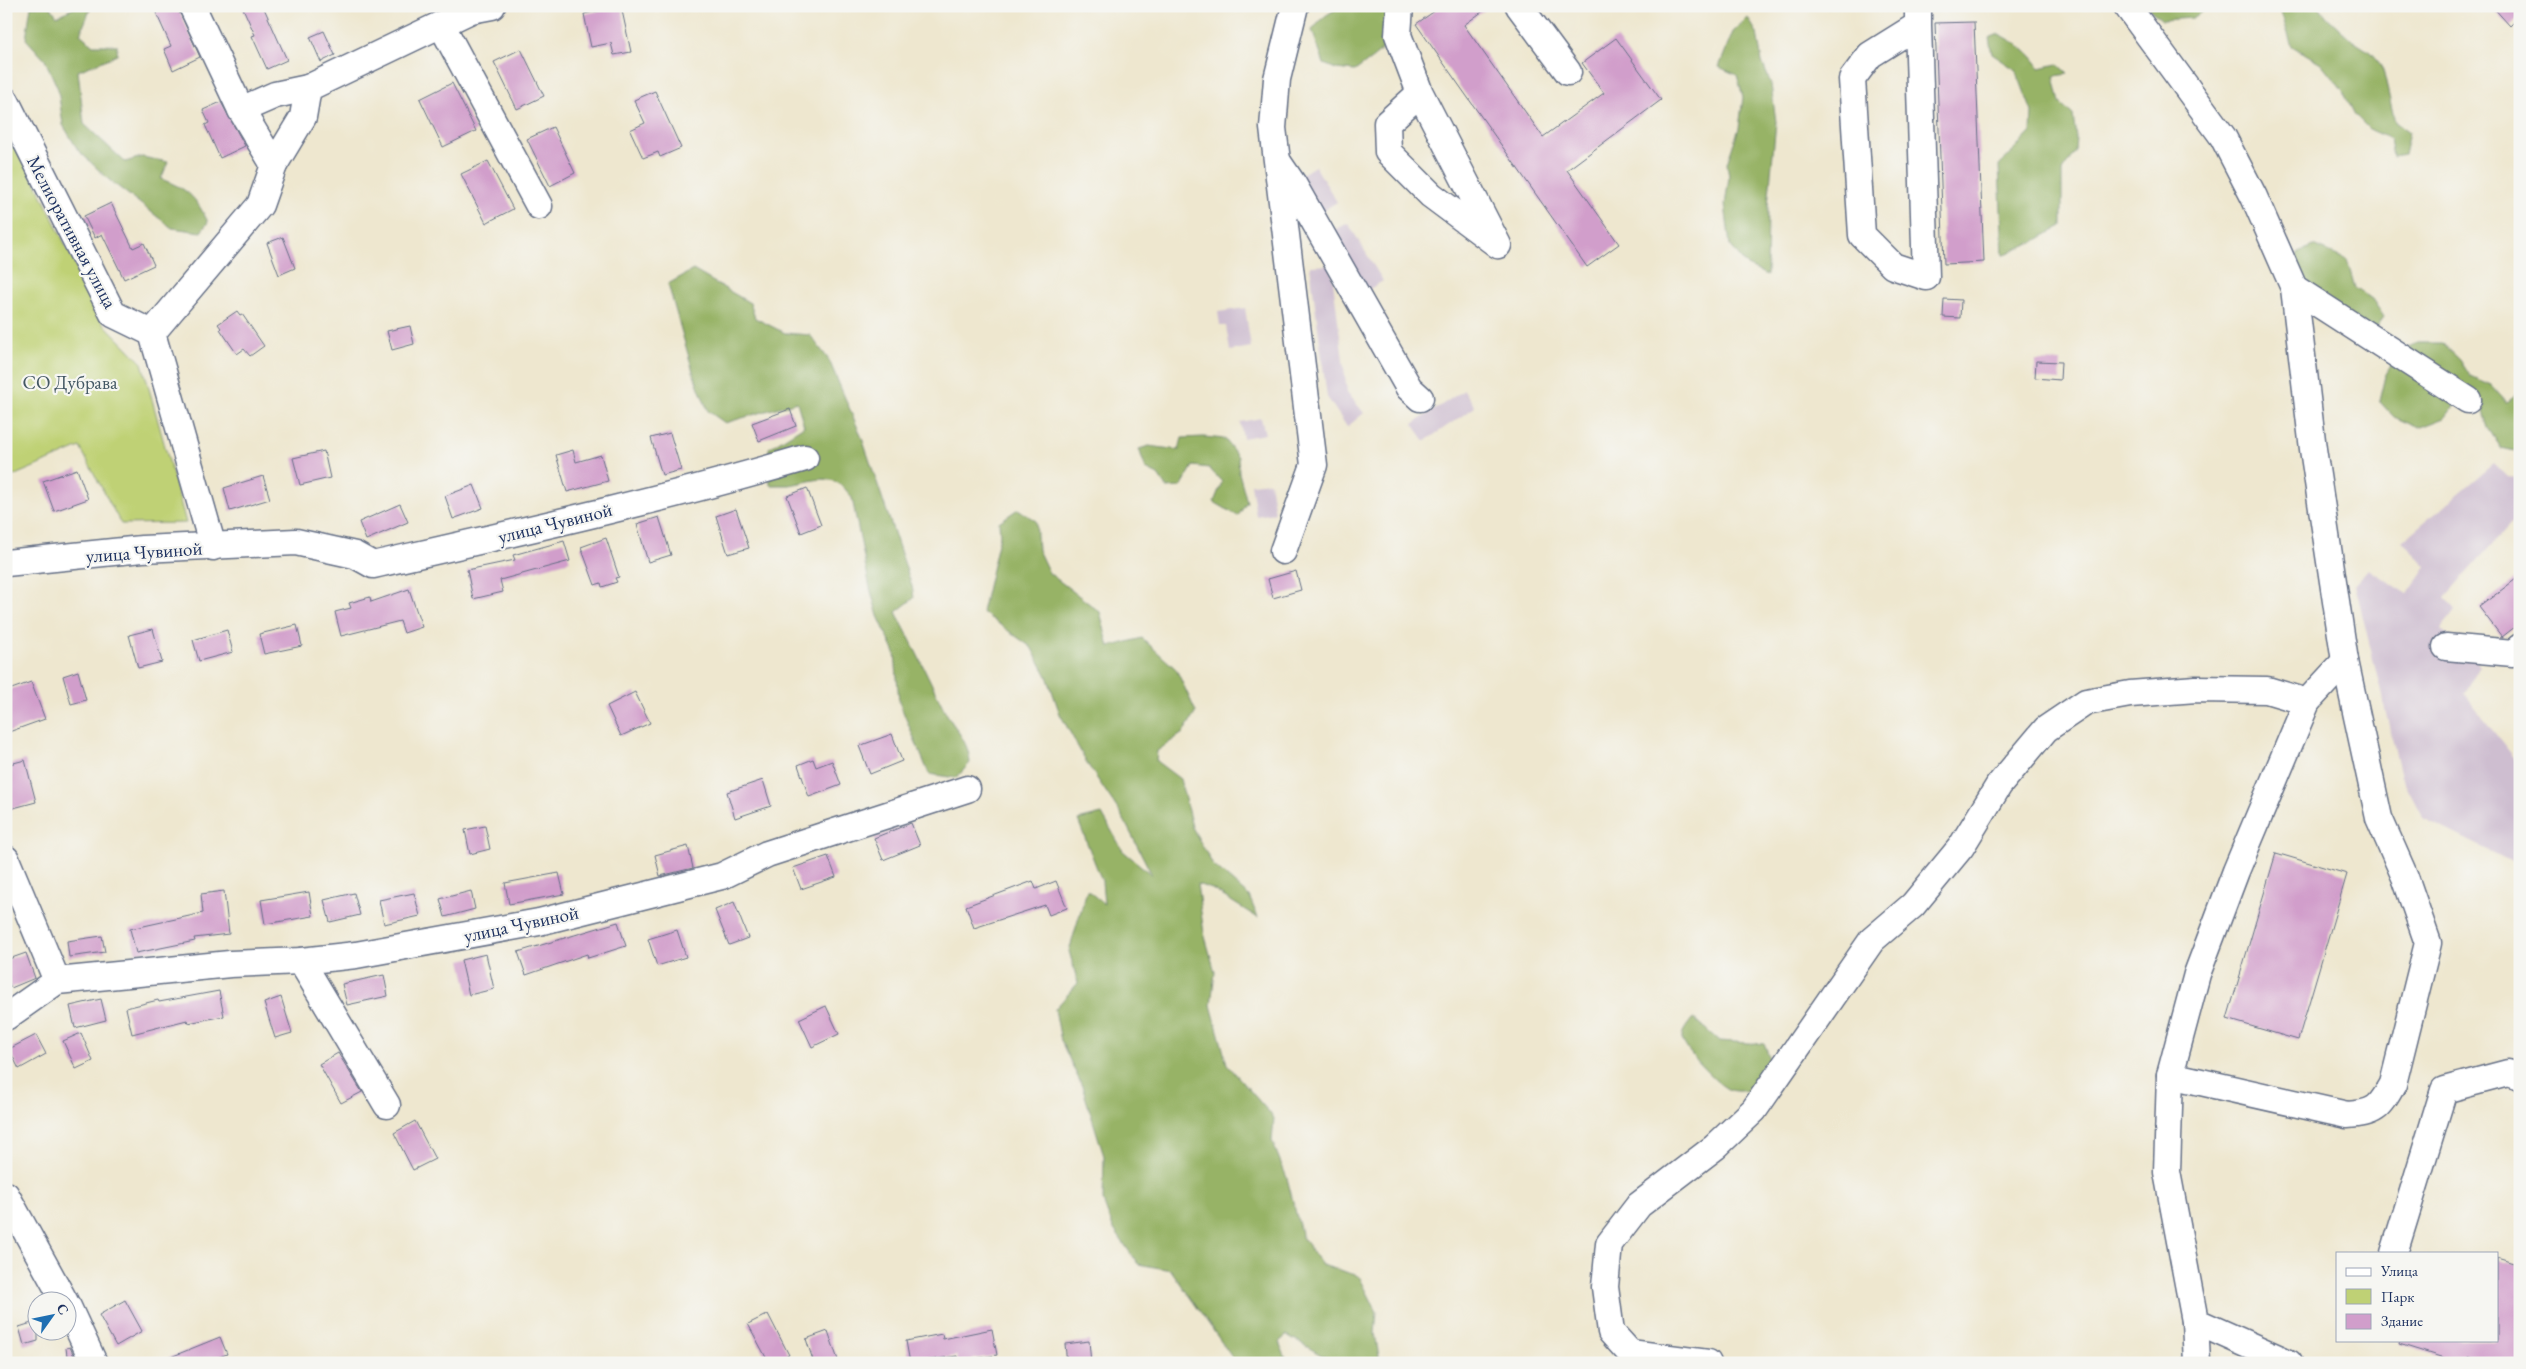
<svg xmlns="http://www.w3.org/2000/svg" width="2526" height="1369" viewBox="0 0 2526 1369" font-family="'EB Garamond',serif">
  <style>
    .industrial { fill: #cebed0 }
    .green { fill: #bfd175; stroke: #6d806a }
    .forest { fill: #97b366; stroke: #597162 }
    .building { fill: #d19ecb }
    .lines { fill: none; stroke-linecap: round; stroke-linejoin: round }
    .minor-casing { stroke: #656f86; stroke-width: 29 }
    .minor { stroke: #fff; stroke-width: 26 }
    .labels { text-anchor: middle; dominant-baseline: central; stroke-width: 4.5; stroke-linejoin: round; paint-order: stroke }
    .street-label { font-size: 19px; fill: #1b2f5e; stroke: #f6f6f2 }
    .park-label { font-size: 19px; fill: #445864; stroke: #f6f6f2 }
  </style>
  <rect width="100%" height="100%" fill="#f6f6f2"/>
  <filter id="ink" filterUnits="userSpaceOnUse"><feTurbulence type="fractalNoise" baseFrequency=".02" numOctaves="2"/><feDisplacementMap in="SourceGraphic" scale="10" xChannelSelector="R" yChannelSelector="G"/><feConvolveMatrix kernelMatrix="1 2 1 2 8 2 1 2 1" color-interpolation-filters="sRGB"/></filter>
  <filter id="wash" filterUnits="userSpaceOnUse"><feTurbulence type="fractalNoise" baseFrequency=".0096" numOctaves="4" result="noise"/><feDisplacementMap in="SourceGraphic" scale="20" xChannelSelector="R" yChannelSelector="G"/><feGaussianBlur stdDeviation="1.12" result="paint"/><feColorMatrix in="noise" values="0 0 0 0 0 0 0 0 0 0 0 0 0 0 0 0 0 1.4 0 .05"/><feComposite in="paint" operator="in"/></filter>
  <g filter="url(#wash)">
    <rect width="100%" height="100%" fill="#eee7cf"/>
    <g class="industrial">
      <path d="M1315 166 1337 202 1321 212 1299 176Z"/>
      <path d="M1348 223 1383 281 1366 291 1331 232Z"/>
      <path d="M1331 265 1347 392 1364 413 1347 427 1327 397 1310 266Z"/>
      <path d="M1245 308 1251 347 1230 351 1226 326H1220L1218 312Z"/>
      <path d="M1464 390 1475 407 1425 441 1413 424Z"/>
      <path d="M1261 418 1265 434 1243 438 1240 422Z"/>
      <path d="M2494 463 2508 477 2520 478V513L2445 597 2455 611 2441 629 2480 665 2464 694 2520 765V866L2423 818 2401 776 2355 584 2368 569 2408 594 2427 566 2402 541Z"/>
      <path d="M1270 482 1275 513 1256 516 1251 484Z"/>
    </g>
    <path class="green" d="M6 121 103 323 142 363 186 523 121 524 80 447 6 479Z"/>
    <g class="forest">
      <path d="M31 6H50L57 16 78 6 90 10 80 34 93 45H117V55L78 71 84 124 125 162 142 157 168 162 161 179C188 189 195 196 208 222L201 232 172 228 108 179 78 150 63 125 58 89 45 60 26 39Z"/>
      <path d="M1341 6H1388C1391 49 1388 46 1355 71L1336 69 1324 64 1312 30 1325 16Z"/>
      <path d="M2150 6H2210L2193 18 2162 20 2149 9Z"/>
      <path d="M2279 6H2319L2327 17 2353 41 2370 52 2382 66 2395 122 2409 132 2404 155 2393 157 2390 139 2370 130 2355 115 2342 89 2321 63 2292 46Z"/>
      <path d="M1748 18 1757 33 1762 62 1771 84 1776 122 1768 205 1767 275 1747 266 1730 245 1725 205 1729 177 1727 163 1739 128 1743 97 1737 75 1719 67 1733 32Z"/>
      <path d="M1999 34C2017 43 2029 51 2040 68L2057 64 2068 74 2054 76 2060 103 2073 115 2076 137 2075 152 2062 171V226L2035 241 2003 255 1999 166 2031 132 2032 112 2016 70 1992 54 1989 38Z"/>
      <path d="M2314 246 2347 260 2355 288 2372 299 2384 317 2375 329 2310 302 2296 264 2299 252Z"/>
      <path d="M693 270 750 303 755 318 785 333 810 335 829 360 862 438 912 586 914 598 896 612C913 644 928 677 944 709 954 729 969 740 970 763L956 778 929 774 899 702 895 653 878 616 870 588 852 498C833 469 817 481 789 485 783 485 776 485 770 485L769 448 804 426 797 402 725 423 708 411 694 375 668 284Z"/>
      <path d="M2418 343H2442L2460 360 2470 376 2491 385 2506 402 2520 392V452L2501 448 2488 428 2479 399 2466 390 2445 418 2419 428 2394 417 2379 401 2385 376 2400 350Z"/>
      <path d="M1204 437 1225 439 1238 457 1239 473 1247 502 1238 516 1214 502 1222 482 1209 468 1193 466 1181 487 1167 488 1158 475 1146 469 1139 449 1149 446 1179 450 1182 438Z"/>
      <path d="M1018 509 1036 521 1038 550 1049 573 1100 612 1109 647 1142 638 1176 669 1196 712 1183 733 1157 751 1156 761 1180 779 1192 827 1213 865 1249 896 1258 918 1212 889 1197 884 1204 933 1215 972 1211 1005 1227 1064 1274 1118 1272 1141 1287 1178 1302 1237 1322 1265 1359 1276 1377 1312 1375 1333 1380 1363H1340L1328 1359 1287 1335 1279 1342 1288 1363H1236L1171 1270 1138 1264 1113 1228 1103 1201 1104 1156 1082 1086 1061 1041 1055 1009 1078 983 1069 951 1087 890 1104 904 1102 881 1078 820 1102 814 1123 851 1152 875 1121 814 1088 765 1060 714 1047 676 1031 647 982 612 1000 535 999 522Z"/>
      <path d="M1693 1018 1719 1041 1764 1044 1773 1067 1766 1089C1756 1089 1739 1093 1730 1090 1719 1087 1683 1049 1682 1038 1681 1032 1689 1023 1693 1018Z"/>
    </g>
    <g id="blocks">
      <g class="building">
        <path d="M153 6H177L200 57 173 70 164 49 171 46Z"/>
        <path d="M242 6H263L287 60 267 69 252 36 255 35Z"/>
        <path d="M621 6 631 52 614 55 611 43 591 47 584 14Z"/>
        <path d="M1442 6H1490L1464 25 1543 137 1604 93 1582 63 1616 38 1661 100 1567 170 1619 244 1587 267 1416 24Z"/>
        <path d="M2492 6H2520V16L2510 26Z"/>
        <path d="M1974 22 1984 262 1944 264 1935 23Z"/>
        <path d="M324 31 335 55 321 62 310 37Z"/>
        <path d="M521 49 544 96 517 109 494 62Z"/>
        <path d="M452 83 476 131 443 147 420 99Z"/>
        <path d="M655 91 681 148 660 157 658 152 643 158 630 130 645 123 634 100Z"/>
        <path d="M221 102 245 146 220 158 205 125 209 123 203 110Z"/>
        <path d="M553 127 575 173 550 186 527 139Z"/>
        <path d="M488 161 513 209 486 223 461 174Z"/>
        <path d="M111 203 133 248 144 243 154 265 124 279 102 234 95 238 84 216Z"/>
        <path d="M283 237 295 268 279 275 267 243Z"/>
        <path d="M1944 299 1961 300 1960 318 1943 317Z"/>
        <path d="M237 311 240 315 242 314 264 346 250 356 244 349 237 354 220 329 221 328 218 324Z"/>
        <path d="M410 326 414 344 392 350 387 331Z"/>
        <path d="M2036 361 2061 362 2060 380 2035 378Z"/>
        <path d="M790 409 796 426 759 441 752 423Z"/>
        <path d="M670 433 681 470 662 475 651 438Z"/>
        <path d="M573 450 576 462 601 455 608 481 567 492 556 455Z"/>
        <path d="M324 451 330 478 300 485 293 458Z"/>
        <path d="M77 469 88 499 54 511 43 481Z"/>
        <path d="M263 476 270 499 230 511 224 488Z"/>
        <path d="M474 485 483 508 453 519 445 496Z"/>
        <path d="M807 488 821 525 801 533 787 496Z"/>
        <path d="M400 504 408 522 366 540 359 522Z"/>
        <path d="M736 509 749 548 728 554 716 516Z"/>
        <path d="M659 517 671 555 648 562 637 524Z"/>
        <path d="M606 538 619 577 615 578 617 582 602 587 601 583 595 585 581 547Z"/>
        <path d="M564 541 570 561 500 580 503 592 473 599 467 570 515 560 513 555Z"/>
        <path d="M1296 571 1301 590 1273 598 1268 579Z"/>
        <path d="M2520 576V623L2502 637 2479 607Z"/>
        <path d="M409 589 422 627 404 633 400 621 341 636 335 612 351 608 349 603 370 597 371 602Z"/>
        <path d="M297 625 302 646 264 654 259 634Z"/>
        <path d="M153 629 162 662 138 668 129 635Z"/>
        <path d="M227 630 233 652 199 661 193 640Z"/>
        <path d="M78 671 86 700 71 704 63 676Z"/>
        <path d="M31 682 45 719 6 733V691Z"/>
        <path d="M635 692 650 723 621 736 607 706Z"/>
        <path d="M892 734 902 761 870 774 859 746Z"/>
        <path d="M813 759 816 767 832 761 841 785 809 797 798 765Z"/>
        <path d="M25 760 36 802 6 810V765Z"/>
        <path d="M763 780 771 806 735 818 727 792Z"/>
        <path d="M911 823 920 845 883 860 874 838Z"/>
        <path d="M485 826 490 849 470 854 465 830Z"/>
        <path d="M688 846 693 868 660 876 655 855Z"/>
        <path d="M2276 853 2347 874 2298 1040 2227 1019Z"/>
        <path d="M828 856 836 877 801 889 793 868Z"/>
        <path d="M559 873 564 894 509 904 505 883Z"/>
        <path d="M1033 881 1036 889 1056 881 1067 908 1049 915 1045 905 974 928 966 906Z"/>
        <path d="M224 891 229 934 194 938 195 941 136 953 130 929 203 913 201 894Z"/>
        <path d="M471 891 475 909 445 917 440 899Z"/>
        <path d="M309 892 313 916 265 924 261 900Z"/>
        <path d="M354 893 360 915 330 922 324 900Z"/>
        <path d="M414 893 420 916 384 924 379 900Z"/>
        <path d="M734 902 748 938 729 945 715 910Z"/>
        <path d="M618 922 626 946 588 958 587 954 526 975 518 952Z"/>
        <path d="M677 930 686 957 657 966 648 939Z"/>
        <path d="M102 936 105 952 69 957 67 941Z"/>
        <path d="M26 953 35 978 11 988 6 976V960Z"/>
        <path d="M486 954 494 989 469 995 461 960Z"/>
        <path d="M384 975 388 996 347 1005 342 984Z"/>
        <path d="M219 991 224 1016 188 1023 187 1020 132 1034 126 1008 158 1000 159 1002Z"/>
        <path d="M281 997 292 1033 275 1038 264 1003Z"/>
        <path d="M101 999 106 1020 75 1028 70 1006Z"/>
        <path d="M826 1006 839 1034 812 1047 799 1019Z"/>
        <path d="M81 1033 93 1061 76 1069 63 1041Z"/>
        <path d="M36 1035 46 1054 19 1069 9 1049Z"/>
        <path d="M338 1053 362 1092 341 1103 319 1064Z"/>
        <path d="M415 1121 435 1159 413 1170 394 1133Z"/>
        <path d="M2497 1258 2520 1265V1363H2487L2468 1357 2467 1363H2460L2399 1344 2400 1340H2497Z"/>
        <path d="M125 1300 142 1331 116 1346 99 1315Z"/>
        <path d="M768 1314 789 1355 774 1363H769L748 1324Z"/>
        <path d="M38 1321V1341L24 1345 19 1327Z"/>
        <path d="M992 1329 997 1355 958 1362 957 1356 910 1363 906 1341 942 1334 943 1339Z"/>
        <path d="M828 1331 839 1363H814L806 1339Z"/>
        <path d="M220 1337 227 1354 204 1363H156Z"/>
        <path d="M1089 1341 1091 1363H1067L1065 1344Z"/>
        <path d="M70 1347 77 1363H68L66 1348Z"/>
      </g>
    </g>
  </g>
  <g filter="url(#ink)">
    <use href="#blocks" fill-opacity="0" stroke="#656f86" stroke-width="1"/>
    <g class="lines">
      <g class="minor-casing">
        <g id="minor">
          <path d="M192 6 241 110 274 165"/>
          <path d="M1400 6 1398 35 1420 93 1498 245 1431 195 1388 152 1387 123 1420 93"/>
          <path d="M1519 6 1568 72"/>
          <path d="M1918 6V25L1926 277 1893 266 1862 235 1852 79 1870 55 1918 25"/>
          <path d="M2127 6 2223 137 2254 197 2294 288 2313 449 2345 661 2379 818 2405 877 2428 943 2393 1084C2379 1109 2375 1113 2347 1115L2170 1075"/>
          <path d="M442 26 539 206"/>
          <path d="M6 101 113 314 152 333 213 547"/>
          <path d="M241 110 275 95 308 88"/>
          <path d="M1278 162 1293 184 1409 388 1420 398"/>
          <path d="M2294 288 2468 400"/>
          <path d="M152 333 260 205 274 165 303 117 308 88 471 10 492 6"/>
          <path d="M1283 551 1314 465 1273 128 1277 79 1295 6"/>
          <path d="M6 563 142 549 296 542 355 555 373 565C518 532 663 500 805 458"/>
          <path d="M2446 647 2513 653 2520 647"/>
          <path d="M6 859 57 981"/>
          <path d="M301 961 387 1105"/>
          <path d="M6 1017 57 981 230 964 301 961 356 955 539 922 722 876 767 854 967 789"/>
          <path d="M6 1195 65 1302"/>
          <path d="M2394 1253 2444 1090 2508 1073 2520 1077"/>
          <path d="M68 1307 94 1363"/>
          <path d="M2195 1321 2289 1363"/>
          <path d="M1708 1363 1630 1353 1611 1332 1605 1287 1609 1244 1639 1205 1715 1147 1754 1110 1872 940 1913 905 1961 847 1999 785 2046 729 2086 702 2130 694 2196 689 2267 690 2307 702"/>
          <path d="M2197 1363 2195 1321 2167 1172 2170 1075 2197 974 2236 871 2307 702 2345 661"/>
        </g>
      </g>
      <use href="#minor" class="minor"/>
    </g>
  </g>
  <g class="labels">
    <g class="street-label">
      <text transform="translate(72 232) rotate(62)">Мелиоративная улица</text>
      <text transform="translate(555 523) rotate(-14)">улица Чувиной</text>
      <text transform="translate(144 552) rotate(-4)">улица Чувиной</text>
      <text transform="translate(521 924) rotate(-12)">улица Чувиной</text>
    </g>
    <g class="park-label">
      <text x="70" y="382">СО Дубрава</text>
    </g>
  </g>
  <rect width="2526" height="1369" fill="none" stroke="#f6f6f2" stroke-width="25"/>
  <rect x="2336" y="1252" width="162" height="90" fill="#f6f6f2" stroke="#9ea6b7"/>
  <rect x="2346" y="1268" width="25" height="8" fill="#ffffff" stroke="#9ea6b7"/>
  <text x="2381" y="1276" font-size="15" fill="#1b2f5e">Улица</text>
  <rect x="2346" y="1289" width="25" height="15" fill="#bfd175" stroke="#9ea6b7"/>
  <text x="2381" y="1302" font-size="15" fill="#1b2f5e">Парк</text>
  <rect x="2346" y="1314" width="25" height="15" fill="#d19ecb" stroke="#9ea6b7"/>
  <text x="2381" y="1326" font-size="15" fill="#1b2f5e">Здание</text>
  <g transform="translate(52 1316) rotate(57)"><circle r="24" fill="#f6f6f2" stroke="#9ea6b7"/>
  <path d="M0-4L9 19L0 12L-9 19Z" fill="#1f6fb2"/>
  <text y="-8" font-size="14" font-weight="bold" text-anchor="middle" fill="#1b2f5e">С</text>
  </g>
</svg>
